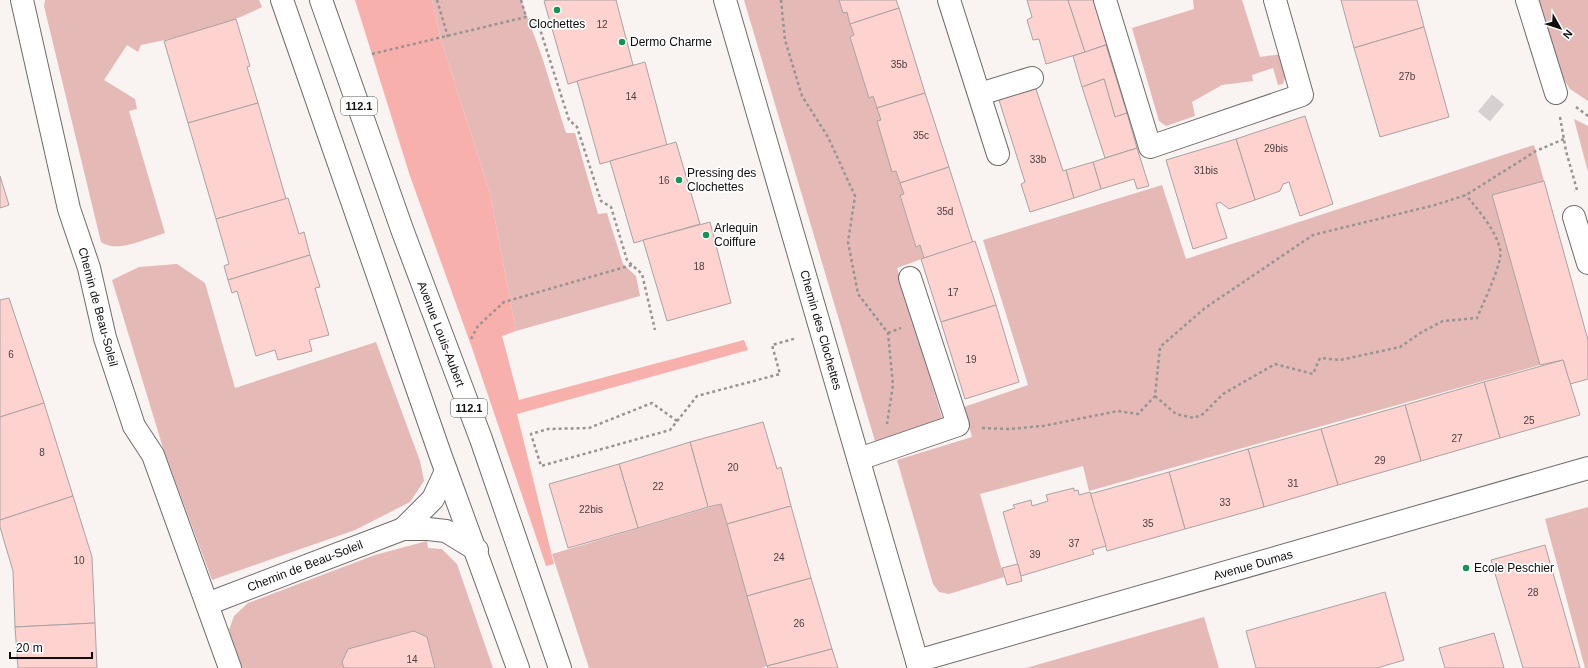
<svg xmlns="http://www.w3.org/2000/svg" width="1588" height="668" viewBox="0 0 1588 668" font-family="Helvetica,sans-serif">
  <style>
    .green { fill: #e4b9b6 }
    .forest { fill: #f7b0ac }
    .building { fill: #fed2cf; stroke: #a9a3a3 }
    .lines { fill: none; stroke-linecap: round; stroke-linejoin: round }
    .minor-tunnel { stroke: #d6d0d0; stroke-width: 22; stroke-dasharray: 22 11; stroke-linecap: butt }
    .minor-casing { stroke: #706b6b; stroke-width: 24 }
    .major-casing { stroke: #706b6b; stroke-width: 24 }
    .path { stroke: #989493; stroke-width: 2.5; stroke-dasharray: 3 3; stroke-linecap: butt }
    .minor { stroke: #fff; stroke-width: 22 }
    .major { stroke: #fff; stroke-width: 22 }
    .poi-dot { fill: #129655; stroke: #fff; stroke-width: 1.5 }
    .labels { text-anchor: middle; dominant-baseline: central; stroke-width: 3.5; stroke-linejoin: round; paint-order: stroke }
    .number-label { font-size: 10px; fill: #4b3e3e }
    .shield { fill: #fff; stroke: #575656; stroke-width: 1 }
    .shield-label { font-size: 11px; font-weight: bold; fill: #0f0d0d }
    .poi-label { font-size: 12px; fill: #0f0d0d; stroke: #fff; text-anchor: start }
    .street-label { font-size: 12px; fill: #0f0d0d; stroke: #fff }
  </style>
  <rect width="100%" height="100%" fill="#f9f3f2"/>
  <g class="green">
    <path d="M45 0H259L262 7C224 26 182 37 141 45L138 52 127 45 104 80 135 99 137 109 129 111 165 233C147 238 117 254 101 242L44 6Z"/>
    <path d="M432 0H521L541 54 566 133H575L598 214 607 213 623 264 636 276 640 296 516 331 490 193 441 40Z"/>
    <path d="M744 0H839L843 13 847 12 854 35 850 37 869 98 873 96 881 120 877 121 904 194 900 196 916 246 920 245 924 258 897 268 943 421 875 441Z"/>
    <path d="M1193 0H1242L1260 57 1282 54 1286 75 1283 84 1278 85 1273 68 1252 75 1253 81 1222 85 1192 102 1195 116 1166 126 1159 121 1132 28 1194 9Z"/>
    <path d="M1537 0H1588V101L1570 89 1559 72Z"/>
    <path d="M1574 119 1588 126V172Z"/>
    <path d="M1534 145 1544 181 1492 195 1540 365 1089 491 1083 466 980 494 1004 577 949 594 939 592 933 584 897 460 972 437 964 407 1028 385 983 240 1162 185 1186 259Z"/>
    <path d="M177 264 205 283 235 388 376 342 420 461 424 481 410 502 355 530 212 580 163 448 112 280 139 267Z"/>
    <path d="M721 504 767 666 762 668H589L552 554Z"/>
    <path d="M1588 507V668H1585L1545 519Z"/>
    <path d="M427 541 428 548 442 549 457 564 493 668H435L427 638 342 662 344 668H242L229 630 234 616 248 603 375 555Z"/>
    <path d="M1204 617 1219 668H1026Z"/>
  </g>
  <path class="forest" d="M355 0H432L441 40 490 193 516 331 502 336 519 400 744 340 748 350 517 414 554 564 546 566 472 348 410 176Z"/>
  <g class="building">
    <path d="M548 0H616L633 65 568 84 544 1Z"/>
    <path d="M839 0H896L899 8 850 24 847 12 843 13Z"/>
    <path d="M1027 0H1068L1085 52 1046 64 1039 39 1033 40 1027 20 1032 17Z"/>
    <path d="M1068 0H1095L1108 44 1085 52Z"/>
    <path d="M1341 0H1417L1424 27 1354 48Z"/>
    <path d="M899 8 925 93 877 108 873 96 869 98 850 37 854 35 850 24Z"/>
    <path d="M236 19 250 66 247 67 258 103 188 123 164 41Z"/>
    <path d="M1424 27 1449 117 1380 137 1354 48Z"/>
    <path d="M1106 45 1127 113 1115 117 1104 79 1082 87 1073 56Z"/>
    <path d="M645 62 667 145 600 164 577 81Z"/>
    <path d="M1104 79 1115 117 1127 113 1137 148 1105 158 1082 87Z"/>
    <path d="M1035 86 1063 171 1066 170 1074 198 1030 212 1021 184 1025 182 998 97Z"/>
    <path d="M925 93 949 167 900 183 896 171 892 172 877 121 881 120 877 108Z"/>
    <path d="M258 103 286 199 216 219 188 123Z"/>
    <path d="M1305 116 1333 204 1300 216 1289 182 1283 184 1280 191 1255 200 1236 139Z"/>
    <path d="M1236 139 1255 200 1229 209 1220 202 1216 204 1227 238 1193 249 1166 160Z"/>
    <path d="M676 142 700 224 634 243 610 161Z"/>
    <path d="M1137 148 1149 186 1137 189 1134 179 1101 189 1093 162Z"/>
    <path d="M1093 162 1101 189 1074 198 1066 170Z"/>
    <path d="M949 167 973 243 924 258 920 245 916 247 900 195 904 194 900 183Z"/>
    <path d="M0 176 9 205 0 208Z"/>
    <path d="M1544 181 1588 340V379L1570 384 1563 360 1540 365 1492 195Z"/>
    <path d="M288 198 299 234 304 232 310 255 228 280 224 266 229 264 216 219Z"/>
    <path d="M710 222 731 303 667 321 643 240Z"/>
    <path d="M975 241 996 305 941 322 921 259Z"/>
    <path d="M310 255 320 287 315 288 329 335 309 340 312 351 278 360 275 350 256 356 237 291 232 293 228 280Z"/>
    <path d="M9 298 44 403 0 417V300Z"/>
    <path d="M996 305 1019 382 965 399 941 322Z"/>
    <path d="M1563 360 1580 415 1500 438 1484 382Z"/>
    <path d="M1484 382 1500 438 1421 461 1405 405Z"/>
    <path d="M44 403 73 496 0 520V417Z"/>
    <path d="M1405 405 1421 461 1338 485 1321 429Z"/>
    <path d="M763 422 777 469 781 467 791 506 727 524 721 504 708 507 690 442Z"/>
    <path d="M1321 429 1338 485 1264 507 1248 449Z"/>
    <path d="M690 442 708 507 638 528 619 464Z"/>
    <path d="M1248 449 1264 507 1185 529 1169 472Z"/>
    <path d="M619 464 638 528 568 548 549 484Z"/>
    <path d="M1169 472 1185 529 1107 551 1090 494Z"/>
    <path d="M1074 488V491L1078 490 1079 495 1090 492 1106 546 1092 550 1094 554 1021 576 1003 512 1015 508 1013 505 1031 500 1032 506 1048 501 1046 495Z"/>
    <path d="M73 496 92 557 95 623 15 627 13 571 0 527V520Z"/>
    <path d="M791 506 811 578 747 596 727 524Z"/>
    <path d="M1545 545 1580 668H1523L1491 560Z"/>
    <path d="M1018 564 1022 581 1007 585 1002 568Z"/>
    <path d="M811 578 832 649 767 666 747 596Z"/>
    <path d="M1385 592 1404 660 1377 668H1256L1246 631Z"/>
    <path d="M95 623 97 668H18L15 627Z"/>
    <path d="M414 631 427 637 435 668H344L342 662 348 649Z"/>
    <path d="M1494 633 1504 668H1445L1439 648Z"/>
    <path d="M832 649 838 668H768L767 666Z"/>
  </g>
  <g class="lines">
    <path class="minor-tunnel" d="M1485 103 1497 113"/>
    <g class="minor-casing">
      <g id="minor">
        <path d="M22 0 69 209 89 268 105 338 134 426 153 455 230 668"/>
        <path d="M725 0 919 668"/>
        <path d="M949 0 998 154"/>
        <path d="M1105 0 1150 147 1302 95 1275 0"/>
        <path d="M1527 0 1556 93"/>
        <path d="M980 94 1032 78"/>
        <path d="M1574 217 1588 263"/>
        <path d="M859 459 958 425 910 278"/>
        <path d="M403 529 433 499 446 471"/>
        <path d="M207 604 403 529H428L446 531 477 550"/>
        <path d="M917 661 1588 468"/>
      </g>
    </g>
    <g class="major-casing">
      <g id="major">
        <path d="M282 0 440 454 518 668"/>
        <path d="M321 0 403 232 481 439 560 668"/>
      </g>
    </g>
    <g class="path">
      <path d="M437 0 448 37"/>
      <path d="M521 0 526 17"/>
      <path d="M781 0 785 40 802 96 828 137 855 196 848 242 858 294 888 333 893 385 887 424"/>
      <path d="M372 54 526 17 539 26 569 120 577 127 601 201 611 207 627 260 632 265"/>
      <path d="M1576 107 1588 116"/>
      <path d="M1560 117 1566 151 1577 190 1574 191"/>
      <path d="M888 333 901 328"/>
      <path d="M471 339 478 326 504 302 632 265 642 274 655 330"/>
      <path d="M1155 396 1176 414 1194 418 1203 414 1223 394 1275 364 1313 374 1320 358 1340 360 1400 347 1422 332 1443 321 1477 318C1482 305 1504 261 1500 249 1495 229 1479 211 1466 195"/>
      <path d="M677 421 652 403 589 428 548 429 531 434 541 466 670 430 697 396 780 374 772 345 797 338"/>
      <path d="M982 428 1008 429 1043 426 1118 411 1138 414 1155 396 1160 347 1205 308 1313 235 1435 205 1466 195 1536 151 1564 139"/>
    </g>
    <use href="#minor" class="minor"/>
    <use href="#major" class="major"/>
  </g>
  <g class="poi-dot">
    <circle cx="557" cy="10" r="4"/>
    <circle cx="622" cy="42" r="4"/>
    <circle cx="679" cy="180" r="4"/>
    <circle cx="706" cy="235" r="4"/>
    <circle cx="1466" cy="568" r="4"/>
  </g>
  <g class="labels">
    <g class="number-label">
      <text x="602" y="24">12</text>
      <text x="899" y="64">35b</text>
      <text x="1407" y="76">27b</text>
      <text x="631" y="96">14</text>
      <text x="921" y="135">35c</text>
      <text x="1276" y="148">29bis</text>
      <text x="1038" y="159">33b</text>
      <text x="1206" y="170">31bis</text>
      <text x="664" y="180">16</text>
      <text x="945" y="211">35d</text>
      <text x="699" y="266">18</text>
      <text x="953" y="292">17</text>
      <text x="11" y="354">6</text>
      <text x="971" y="359">19</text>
      <text x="1529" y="420">25</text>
      <text x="1457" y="438">27</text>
      <text x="42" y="452">8</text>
      <text x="1380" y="460">29</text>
      <text x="733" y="467">20</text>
      <text x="1293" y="483">31</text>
      <text x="658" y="486">22</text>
      <text x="1225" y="502">33</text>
      <text x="591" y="509">22bis</text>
      <text x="1148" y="523">35</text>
      <text x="1074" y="543">37</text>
      <text x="1035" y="554">39</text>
      <text x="779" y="557">24</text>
      <text x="79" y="560">10</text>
      <text x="1533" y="592">28</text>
      <text x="799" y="623">26</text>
      <text x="412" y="659">14</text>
    </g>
    <g class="shield">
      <rect x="341" y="97" width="36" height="18" rx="3"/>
      <rect x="451" y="399" width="36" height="18" rx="3"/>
    </g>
    <g class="shield-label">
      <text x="359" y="106">112.1</text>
      <text x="469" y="408">112.1</text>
    </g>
    <g class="poi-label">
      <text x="557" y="24" text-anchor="middle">Clochettes</text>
      <text x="630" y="42">Dermo Charme</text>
      <text x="687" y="173">Pressing des<tspan x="687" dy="14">Clochettes</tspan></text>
      <text x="714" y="228">Arlequin<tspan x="714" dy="14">Coiffure</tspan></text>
      <text x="1474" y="568">Ecole Peschier</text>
    </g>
    <g class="street-label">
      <text transform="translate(98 307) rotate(75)">Chemin de Beau-Soleil</text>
      <text transform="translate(821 330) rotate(74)">Chemin des Clochettes</text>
      <text transform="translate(441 334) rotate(69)">Avenue Louis-Aubert</text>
      <text transform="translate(1253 565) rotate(-16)">Avenue Dumas</text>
      <text transform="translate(305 566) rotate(-21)">Chemin de Beau-Soleil</text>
    </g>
  </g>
  <g transform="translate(1560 28) rotate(129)" stroke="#ffffff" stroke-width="3" paint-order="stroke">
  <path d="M0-3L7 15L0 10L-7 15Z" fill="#0f0d0d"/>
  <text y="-6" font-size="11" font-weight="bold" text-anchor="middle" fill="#0f0d0d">N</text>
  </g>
  <path d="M10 652v6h82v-6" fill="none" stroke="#0f0d0d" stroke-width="2"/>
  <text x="16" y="652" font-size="12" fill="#0f0d0d" stroke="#ffffff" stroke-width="3" paint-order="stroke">20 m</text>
</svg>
